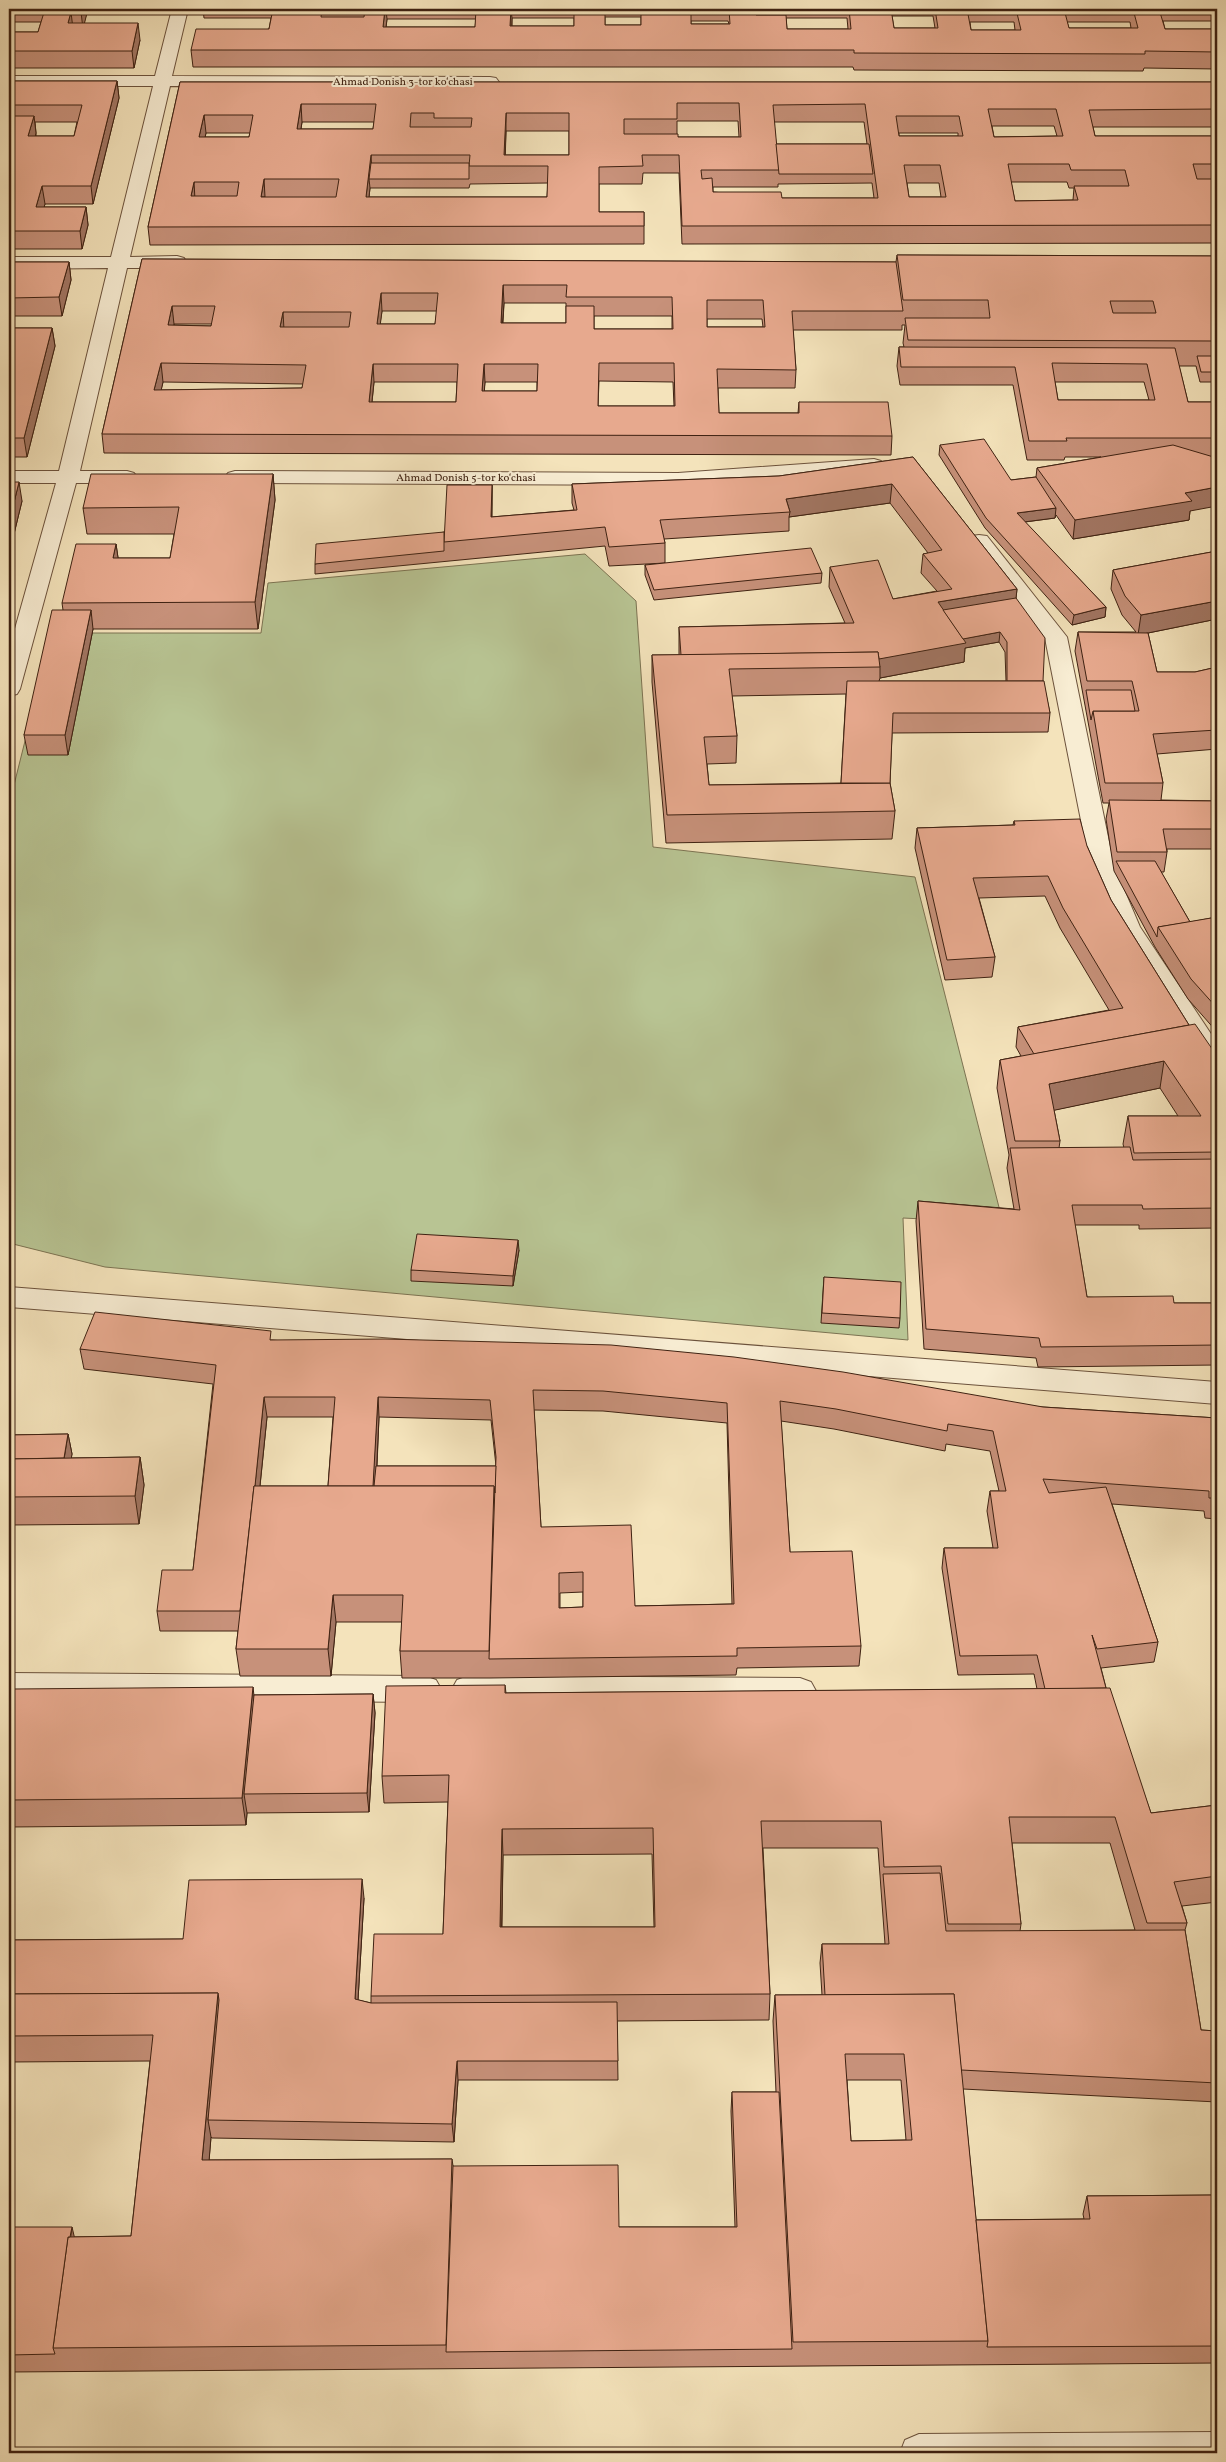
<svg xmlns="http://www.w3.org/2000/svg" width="1226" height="2462" viewBox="0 0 1226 2462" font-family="Vollkorn,serif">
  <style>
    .green { fill: #b8c493; stroke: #7c7352 }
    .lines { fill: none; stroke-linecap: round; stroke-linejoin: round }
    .service-casing { stroke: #6c523c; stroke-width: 2 }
    .minor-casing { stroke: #6c523c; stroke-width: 2 }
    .service { fill: #f8edd3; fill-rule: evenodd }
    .minor { fill: #f8edd3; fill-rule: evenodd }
    .wall { fill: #c7917a; stroke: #3f2212; fill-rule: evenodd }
    .shaded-wall { fill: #a27663; stroke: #3f2212 }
    .building { fill: #e7a98e; stroke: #3f2212; fill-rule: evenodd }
    .labels { text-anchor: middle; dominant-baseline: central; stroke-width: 4; stroke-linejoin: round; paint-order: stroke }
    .far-street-label { font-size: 11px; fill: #3f2212; stroke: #f8edd3 }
  </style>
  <rect width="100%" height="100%" fill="#f4e3bb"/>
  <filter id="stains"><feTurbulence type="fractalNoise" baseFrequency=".004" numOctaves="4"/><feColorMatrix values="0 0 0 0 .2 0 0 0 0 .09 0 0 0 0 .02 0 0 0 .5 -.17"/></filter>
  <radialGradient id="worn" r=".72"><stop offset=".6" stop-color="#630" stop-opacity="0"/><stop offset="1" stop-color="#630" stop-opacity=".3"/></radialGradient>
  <path class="green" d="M585 554 636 601 653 847 915 877 1003 1223 903 1218 908 1340 105 1267 9 1243V805L52 633H261L268 583Z"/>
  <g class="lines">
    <g class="service-casing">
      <g id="service">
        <path d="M9 1673 425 1676 436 1680 441 1689 436 1698 425 1702 9 1699Z"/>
        <path d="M468 1676 800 1678 811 1682 816 1691 811 1700 800 1704 468 1702 457 1698 452 1689 457 1680Z"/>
      </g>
    </g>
    <g class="minor-casing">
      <g id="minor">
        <path d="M172 9H188L172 76 490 77 496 78 499 82 496 86 490 87 170 86 130 257 177 256 184 258 186 262 184 266 177 268H127L80 471H127L134 473 137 477 134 481 127 483H76L20 689 17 694 9 696V650L56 483H9V471H59L108 268 9 269V257H111L153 86H9V76H155Z"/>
        <path d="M874 459 881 461 884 465 881 469 678 485 235 483 228 481 225 477 228 473 235 471 678 473Z"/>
        <path d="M979 535 987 536 1067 637 1114 866 1140 927 1217 1043V1072L1208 1069 1116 927 1090 866 1045 638 968 541 971 536Z"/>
        <path d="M9 1287 1217 1382V1404L9 1307Z"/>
        <path d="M1217 2432V2453H900L905 2440 919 2434Z"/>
      </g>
    </g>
    <use href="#service" class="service"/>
    <use href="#minor" class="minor"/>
  </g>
  <g class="wall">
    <path d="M9 9H88L84 23 140 40 134 68H9V32H38L41 22H9Z"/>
    <path d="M203 9H1217V26L1216 21H1163L1165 29H1217V69L1144 68 1143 71 854 70 853 67H193L191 50 269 29 271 18H204ZM892 16H933L935 28H894ZM605 17H641V25H605ZM512 18H574V26H512ZM786 18H847L848 29H787ZM387 19H476L475 27H386ZM691 21H728L729 24H691ZM970 22H1014L1015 30H971ZM1067 22H1130L1131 28H1069Z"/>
    <path d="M9 81H117L119 98 93 204H45L44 207H86L88 225 82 249H9ZM35 122H77L74 136H36V133Z"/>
    <path d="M180 82H1217V127H1093L1095 136H1217V182H1214L1217 194V243L682 244 679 173H643L642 184H599V212H644V244L150 245 148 227ZM677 121H738L739 137H678L677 134ZM302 122H374L373 129H301ZM774 122H864L867 144H776ZM992 126H1054L1057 136 994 137ZM506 131H569V155H505ZM206 133H250L249 137H205ZM899 133H958V136H899ZM1011 182H1067L1069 188H1074L1073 200 1015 201ZM548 183 547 197H369L370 188H469L470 184ZM872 183 874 198H782L713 192V187H778V184ZM907 183H939L941 197H909Z"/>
    <path d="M897 255 1217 256V382H1200L1196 366H1179L1188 402H1217V457H1216L1190 511 1189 520 1073 539 1056 515 1055 518 1025 522 1106 607 1105 617 1072 625 985 528 939 455 940 445 1011 480 1036 477 1037 468 1101 457H1065L1064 460H1027L1013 385H900L897 366 899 347H904L903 343 905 325H902V330H793L796 370 795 388H718L719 413H798L799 402 892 436 891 455 104 453 102 434 142 259 896 262ZM504 303H566V323H503ZM382 311H437L435 324H380ZM594 316H672V329H594ZM707 319H762L763 327H707ZM174 324H212L211 326 174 325ZM599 381 673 382 674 406H598ZM163 382 303 384 302 388 161 390ZM374 382H457L456 402H372ZM485 382H537V391H484ZM1055 382H1144L1149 400H1058Z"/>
    <path d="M9 262H69L71 280 62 316H9Z"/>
    <path d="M9 328H52L55 346 27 457H9Z"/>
    <path d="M913 457 1017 589 1016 598 1043 681 1050 713 1048 732 892 733 890 783 895 811 892 839 666 843 652 682V655H679V627L845 623 829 587 830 567 893 599 937 591 921 573 923 554 928 553 890 503 789 517V531L664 539 665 543V563L609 566 605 546 315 574V564L444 532 492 485V517L574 510 572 503V484L779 476ZM999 642 1005 652 1006 681H879L880 678 964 662 965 648ZM846 694 841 783 709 785 707 764 736 763 737 736 732 696Z"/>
    <path d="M273 474 275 500 258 629H93L68 755H28L24 735 63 610 62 603 116 544 118 558H170L174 534H87L83 508Z"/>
    <path d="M9 482 22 501 13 538H9Z"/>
    <path d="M1217 551V619L1148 633 1157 672H1195L1217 667V749L1157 754 1163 783 1161 800 1217 801V849H1167V852L1164 872H1161L1190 922 1217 917V1032L1188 999 1155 947 1114 871 1106 819 1109 803H1103L1075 651 1078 632H1136L1122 615 1111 589 1113 570Z"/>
    <path d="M645 565 822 573 821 583 654 600 645 575Z"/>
    <path d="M1014 821 1087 846 1111 900 1189 1025 1217 1056V1228L1139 1229V1225H1075L1087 1297 1174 1303H1217V1365L1038 1367 1036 1358 924 1349 916 1221 918 1201 1014 1209 1007 1168 1009 1155 997 1088 1000 1060 1021 1056 1016 1047 1018 1027 1109 1010 1060 928 1045 896 979 898 995 957 992 977 945 980 915 848 917 828 1013 825ZM1160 1088 1178 1116H1128L1123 1144 1124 1148H1059L1060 1141 1054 1110Z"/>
    <path d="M519 1250 513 1286 411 1281V1270Z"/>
    <path d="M824 1277 900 1318 899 1328 821 1323Z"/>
    <path d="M272 1340 1043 1407 1217 1418V1519L1205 1518 1204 1511 1112 1504 1158 1642 1154 1662 1101 1668 1106 1688 1151 1813 1217 1805V1902L1182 1906 1187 1923 1185 1930 1201 2030 1217 2031V2102L963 2089 976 2220 1084 2219 1083 2214 1087 2196 1217 2195V2363L9 2372V2227L74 2237 131 2236 150 2061 9 2062V1940L183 1939 364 1898 358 2000 371 2003V1996L443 1934 448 1802 384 1803 382 1776 505 1685 506 1693 1037 1689 1034 1674 958 1675 942 1568 944 1548H993L987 1511 990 1491H999L990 1451 946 1444 945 1451 834 1429 781 1421 790 1552 861 1646 859 1666 737 1668 736 1675 490 1678H402L400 1651 402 1622H336L331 1676H240L236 1649 238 1631H160L157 1611 193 1570 213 1384 84 1369 80 1349ZM534 1410 603 1411 727 1423 732 1604 635 1606 541 1527ZM267 1417H333L328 1486H260ZM379 1417 491 1420 496 1466H377ZM583 1592V1607L560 1608V1593ZM1012 1843H1110L1135 1930 1020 1931 1021 1924ZM763 1848H878L885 1944H822L820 1963 822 1995H775L773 2021 776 2092H732L731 2111 735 2227H619L453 2166 452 2159 209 2160 211 2137 212 2138 454 2142 458 2080H618L617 2021 769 2020 770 1994ZM652 1854 654 1927H502L503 1855ZM847 2080H901L906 2140 851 2141Z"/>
    <path d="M68 1434 72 1454 71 1458 140 1457 144 1485 139 1524 9 1525V1435Z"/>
    <path d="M373 1694 375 1713 369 1812 247 1813 246 1825 9 1827V1697Z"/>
  </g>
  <g class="shaded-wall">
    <path d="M82 9H88L83 29 81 12Z"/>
    <path d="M385 9H388L386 10 387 19 384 44 383 27Z"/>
    <path d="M511 9 512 18 511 43 510 26Z"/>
    <path d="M71 12 73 29 68 23Z"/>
    <path d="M138 23 140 40 134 68 132 51Z"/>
    <path d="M117 81 119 98 93 204 91 186Z"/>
    <path d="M301 104 302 122 298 147 297 129Z"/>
    <path d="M506 113V131L505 166 504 155Z"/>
    <path d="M204 115 206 133 201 155 199 137Z"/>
    <path d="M34 116 36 133 31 154 28 136Z"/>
    <path d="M371 155 372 173 369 179 370 188 367 215 366 197Z"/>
    <path d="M264 179 265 197H261Z"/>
    <path d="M194 182 195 200 191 196Z"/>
    <path d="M42 186 45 204 39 225 36 207Z"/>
    <path d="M86 207 88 225 82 249 80 231Z"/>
    <path d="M69 262 71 280 62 316 59 297Z"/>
    <path d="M503 285 504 303 501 341V323Z"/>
    <path d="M381 293 382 311 378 342 377 324Z"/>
    <path d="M172 306 174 324 170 344 168 325Z"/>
    <path d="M283 312 284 330 280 327Z"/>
    <path d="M52 328 55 346 27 457 24 438Z"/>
    <path d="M161 363 163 382 157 409 154 390Z"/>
    <path d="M373 364 374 382 370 420 369 402Z"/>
    <path d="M484 364 485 382 483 410 482 391Z"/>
    <path d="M273 474 275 500 258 629 255 602Z"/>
    <path d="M19 482 22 501 13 538 10 519Z"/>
    <path d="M892 484 890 503 789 517 790 512 786 499Z"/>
    <path d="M492 485V504L491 536V517Z"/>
    <path d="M1217 487V506L1190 511 1189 520 1073 539 1075 520 1185 493Z"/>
    <path d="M1056 508 1055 518 1016 523 1017 513Z"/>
    <path d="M116 544 120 571 113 558Z"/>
    <path d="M1017 589 1015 608 943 621 938 602Z"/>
    <path d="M1217 601V619L1138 635 1141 615Z"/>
    <path d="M1106 607 1105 617 1072 625 1074 615Z"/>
    <path d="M91 610 93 629 68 755 65 735Z"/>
    <path d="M1000 632 999 642 965 648 964 662 880 678V667L877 659 956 640Z"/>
    <path d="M1164 1061 1160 1088 1046 1112 1049 1084Z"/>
    <path d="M518 1240 519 1250 513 1286V1276Z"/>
    <path d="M264 1397 267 1417 245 1631 242 1611Z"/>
    <path d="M378 1397 379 1417 375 1503 372 1493Z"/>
    <path d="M68 1434 72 1454 67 1486 63 1466Z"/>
    <path d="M140 1457 144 1485 139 1524 135 1496Z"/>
    <path d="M333 1595 336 1622 331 1676 328 1649Z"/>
    <path d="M253 1687 256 1714 244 1794 247 1813 246 1825 242 1798Z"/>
    <path d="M373 1694 375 1713 369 1812 367 1793Z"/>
    <path d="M502 1829 503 1855 501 1953 500 1927Z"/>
    <path d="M362 1879 364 1898 357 2017 355 1999Z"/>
    <path d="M218 1993 223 2019 208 2120 211 2137 207 2186 202 2160Z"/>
    <path d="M457 2061 458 2080 454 2142 452 2124Z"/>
    <path d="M72 2227 76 2244 56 2348Z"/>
  </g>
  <g class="building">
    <path d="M45 9H82L81 12H71L68 23H138L132 51H9V32H38Z"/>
    <path d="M273 9H385L383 27H475L476 9H511L510 26H574V9H605V25H641V9H691V24H730L729 9H756V15H786L787 29H851L849 9H891L894 28H938L935 9H967L971 30H1021L1016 9H1064L1069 28H1138L1133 9H1159L1165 29H1217V52L1145 51V54L854 53V50H191L196 29H269ZM322 9H365L364 17H321Z"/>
    <path d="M387 9H476V10H386Z"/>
    <path d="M9 81H117L91 186H42L36 207H86L80 231H9V116H34L28 136H74L82 105H9Z"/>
    <path d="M180 82H1217V109L1089 110 1095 136H1217V164H1193L1197 179H1212L1217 194V225L682 226 679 155H642L643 166 599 167V212H644V226L148 227ZM677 103H739L741 137H678V134H624V119H677ZM301 104H376L373 129H297ZM865 104 878 198H782L781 192H713L712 178 702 179 701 170H779L773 105ZM988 109H1056L1063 136 994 137ZM411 113H434V118H472L471 127H410ZM506 113H569V155H504ZM204 115H253L249 137H199ZM896 116H959L963 136H899ZM371 155H470L469 166H548L547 197H366ZM1008 164H1069L1071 170H1125L1129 186H1074L1078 200 1015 201ZM904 165H940L946 197H909ZM264 179H339L336 197H261ZM194 182H239L237 196H191Z"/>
    <path d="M776 144H869L873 174H779Z"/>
    <path d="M371 163H469V179H369Z"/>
    <path d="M897 255 1217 256V341L908 340 905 318H990L988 300H903ZM1110 301H1153L1156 313H1113Z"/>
    <path d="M142 259 896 262 903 311H792L796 370 717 369 719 413H799V402H888L892 436 102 434ZM503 285H567L566 297H672L673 329H594V306H566V323H501ZM381 293H438L435 324H377ZM707 300H763L765 327H707ZM172 306H215L211 326 168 325ZM283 312H351L349 327H280ZM161 363 306 365 302 388 154 390ZM599 363H674L675 406H598ZM373 364H458L456 402H369ZM484 364H538L537 391H482Z"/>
    <path d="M9 262H69L59 297 9 298Z"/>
    <path d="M9 328H52L24 438H9Z"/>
    <path d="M899 347 1175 348 1188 402H1217V438H1066L1067 441H1029L1015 367H901ZM1052 363 1147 364 1155 400H1058Z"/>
    <path d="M1197 356H1217V372H1201Z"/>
    <path d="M984 439 1011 480 1036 477 1056 508 1017 513 1106 607 1074 615 986 518 940 445Z"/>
    <path d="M1173 445 1217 458V487L1185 493 1192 501 1075 520 1037 468Z"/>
    <path d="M913 457 1017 589 938 602 966 643 879 659 878 652 681 655 679 627 854 623 830 567 878 560 893 599 952 589 923 554 942 550 892 484 786 499 790 512 660 520 665 543 609 547 605 527 444 542 447 485H492L491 517 577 510 572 484 779 476Z"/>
    <path d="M91 474H273L255 602 62 603 76 544H116L113 558H170L179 507 83 508Z"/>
    <path d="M9 482H19L10 519H9Z"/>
    <path d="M444 532V551L315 564 316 544Z"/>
    <path d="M811 548 822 573 654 590 645 565Z"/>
    <path d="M1217 551V601L1141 615 1125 596 1113 570Z"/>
    <path d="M1016 598 1045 638 1043 681H1007V642L1000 632 963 639 943 610Z"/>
    <path d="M52 610H91L65 735H24Z"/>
    <path d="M1078 632 1148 633 1157 672H1195L1217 667V730L1153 734 1163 783H1105L1093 711H1139L1132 681H1087Z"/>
    <path d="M878 652 880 667 729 669 737 736 704 737 709 785 890 783 895 811 667 815 652 655Z"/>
    <path d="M847 681H1044L1050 713H893L890 783H841Z"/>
    <path d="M1086 690H1131L1135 711H1093L1091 720Z"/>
    <path d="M1109 800 1217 801V829H1163L1167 852H1117Z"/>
    <path d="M1080 819 1087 846 1111 900 1189 1025 1034 1054 1018 1027 1123 1008 1063 908 1048 876 973 878 995 957 947 960 917 828 1015 825 1014 821Z"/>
    <path d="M1116 861H1155L1190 922 1158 927 1157 937Z"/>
    <path d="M1217 917V1008L1191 979 1158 927Z"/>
    <path d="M1195 1024 1217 1056V1152L1134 1153 1128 1116H1201L1164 1061 1049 1084 1060 1141H1015L1000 1060Z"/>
    <path d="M1130 1147 1133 1160 1217 1159V1208L1143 1209 1142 1205H1072L1087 1297 1173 1296 1174 1303H1217V1345L1041 1347 1039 1338 926 1329 918 1201 1020 1210 1010 1148Z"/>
    <path d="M417 1234 518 1240 513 1276 411 1270Z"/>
    <path d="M824 1277 901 1282 900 1318 822 1313Z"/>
    <path d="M95 1312 271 1331 270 1340 385 1339 611 1345 734 1357 843 1372 1043 1407 1217 1418V1498H1209V1491L1043 1479 1049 1493 1106 1487 1158 1642 1097 1649 1092 1635 1106 1688 1045 1689 1037 1655 960 1656 944 1548H998L990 1491H1006L993 1431 948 1424 947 1431 836 1409 780 1401 790 1552 852 1551 861 1646 737 1648V1656L489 1659 496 1457 490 1400 378 1397 373 1486H328L335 1397H264L255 1486H254L240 1611H157L162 1570H193L216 1365 80 1349ZM533 1390 603 1391 727 1403 734 1604 635 1606 631 1525 541 1527ZM583 1572V1607L559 1608V1573Z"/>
    <path d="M68 1434 64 1458 9 1459V1435Z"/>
    <path d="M140 1457 135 1496 9 1497V1459Z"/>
    <path d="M376 1466H496L495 1493 494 1486H374Z"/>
    <path d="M254 1486H494L489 1651H400L403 1595H333L328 1649H236Z"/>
    <path d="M505 1685V1693L1110 1688 1151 1813 1217 1805V1876L1174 1882 1187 1923H1147L1115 1817H1009L1021 1924H948L941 1866 884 1867 881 1821H761L770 1994 371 1996 374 1934H443L449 1775 382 1776 386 1686ZM653 1828 655 1927H500L502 1829Z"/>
    <path d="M253 1687 242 1798 9 1800V1714L13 1689Z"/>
    <path d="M373 1694 367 1793 244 1794 254 1695Z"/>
    <path d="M9 1697H12L9 1714Z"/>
    <path d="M940 1873 946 1931 1185 1930 1201 2030 1217 2031V2083L961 2070 954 1994 825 1995 822 1944H889L883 1874Z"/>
    <path d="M362 1879 355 1999 371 2003 617 2002 618 2061H457L452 2124 208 2120 219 2000 218 1993 9 1994V1940L183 1939 189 1880Z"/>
    <path d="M218 1993 202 2160 452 2159 446 2345 53 2348 68 2237 131 2236 153 2035 9 2036V1994Z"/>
    <path d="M954 1994 988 2341 793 2342 775 1995ZM845 2054H904L912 2140 851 2141Z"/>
    <path d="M732 2092H779L792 2349 446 2352 453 2166 618 2165 619 2227H737Z"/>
    <path d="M1217 2195V2346L987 2347 988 2341 976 2220 1090 2219 1087 2196Z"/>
    <path d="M9 2227H72L70 2237H68L53 2348 55 2354 9 2355Z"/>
  </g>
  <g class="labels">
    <g class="far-street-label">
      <text x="403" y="82">Ahmad Donish 3-tor koʻchasi</text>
      <text x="466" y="478">Ahmad Donish 5-tor koʻchasi</text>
    </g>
  </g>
  <rect width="1226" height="2462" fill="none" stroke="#f4e3bb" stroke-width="30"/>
  <rect x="10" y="10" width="1206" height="2442" fill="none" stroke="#3f2212" stroke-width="2.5"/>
  <rect x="15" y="15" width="1196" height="2432" fill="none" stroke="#3f2212"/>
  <rect width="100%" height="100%" filter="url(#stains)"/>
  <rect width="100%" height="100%" fill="url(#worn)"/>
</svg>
